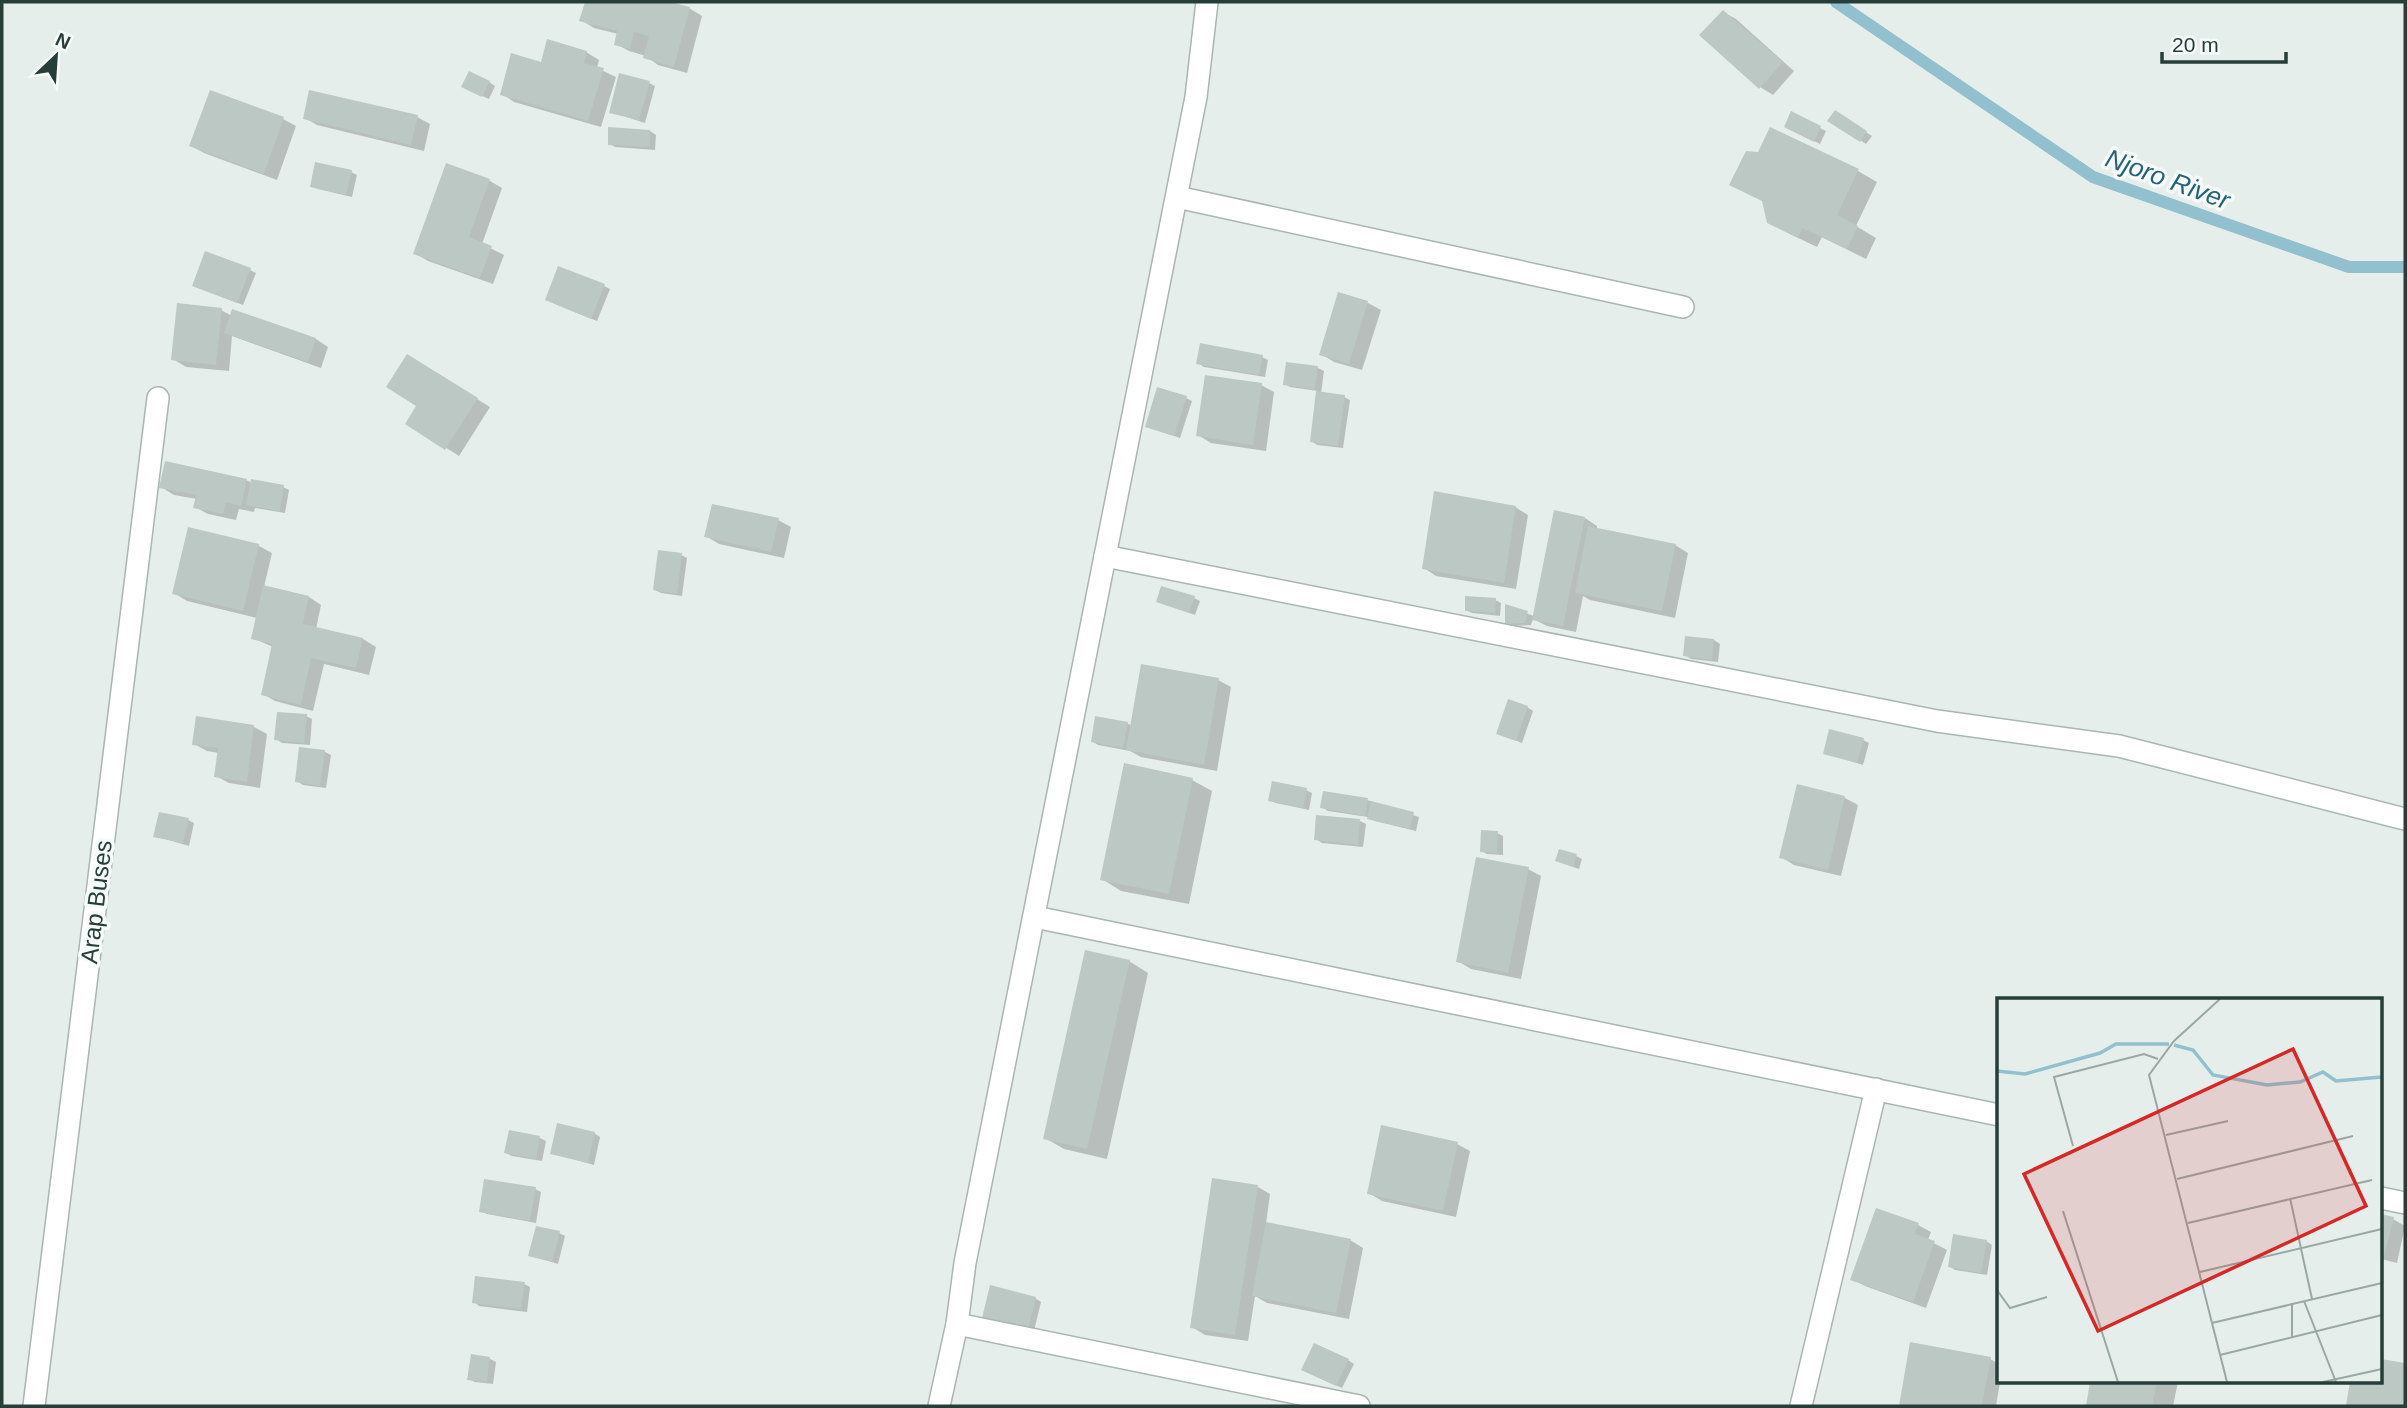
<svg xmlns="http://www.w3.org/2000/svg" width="2407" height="1408" viewBox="0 0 2407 1408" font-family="Arial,sans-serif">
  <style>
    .shadow { fill: #0003 }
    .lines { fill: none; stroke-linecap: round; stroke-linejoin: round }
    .stream { stroke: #92c0ce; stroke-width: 12 }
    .building { fill: #bbc8c4 }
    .street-casing { stroke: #a9b6b2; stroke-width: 24 }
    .street { stroke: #fff; stroke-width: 21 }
    .labels { text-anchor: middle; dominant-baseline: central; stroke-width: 7; stroke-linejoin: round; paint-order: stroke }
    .street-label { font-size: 24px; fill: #263e3a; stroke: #f6faf8 }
    .water-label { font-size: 26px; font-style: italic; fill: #236277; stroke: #f6faf8 }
    .inset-river { fill: none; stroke: #92c0ce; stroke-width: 3.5 }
    .inset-road { fill: none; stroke: #99a8a4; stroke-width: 2 }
    .view { fill: #d62828; fill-opacity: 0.15; stroke: #d62828; stroke-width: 3.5 }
    .inset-edge { fill: none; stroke: #263e3a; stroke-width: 3.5 }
  </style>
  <rect width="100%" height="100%" fill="#e6eeeb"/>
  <g class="shadow">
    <path d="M587 2H663L689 8 702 16 687 73 658 65 646 56 629 51 616 44 618 34 594 28 581 20Z"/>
    <path d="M1723 12 1736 19 1794 71 1773 95 1760 87Z"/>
    <path d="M586 52 599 60 597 68 616 77 601 127 514 102 502 94 542 64Z"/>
    <path d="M489 82 495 86 489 99 469 90Z"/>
    <path d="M649 83 655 86 645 123 611 112Z"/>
    <path d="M1835 113 1872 136 1866 144 1830 121Z"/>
    <path d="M1792 114 1826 131 1820 144 1792 130Z"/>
    <path d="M417 117 430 124 424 151 317 125 305 118Z"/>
    <path d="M283 119 296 126 277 180 204 153 191 146Z"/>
    <path d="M650 131 656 135 655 150 615 147 610 144Z"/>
    <path d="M447 166 490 181 502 188 482 244 504 255 493 284 428 261 415 253Z"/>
    <path d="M1858 171 1877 182 1856 226 1876 238 1866 259 1822 237 1817 247 1788 233 1763 202Z"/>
    <path d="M351 172 357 175 352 197 318 189 312 186Z"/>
    <path d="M250 270 256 273 243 305 200 288Z"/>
    <path d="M604 286 610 289 597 321 553 303Z"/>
    <path d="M1339 294 1368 303 1381 310 1362 370 1334 362 1321 354Z"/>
    <path d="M221 310 232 316 234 311 316 339 328 347 321 368 232 336 229 371 186 367 173 359Z"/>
    <path d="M1262 357 1268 360 1265 377 1204 367 1198 363Z"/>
    <path d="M420 364 490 407 459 456 408 424 419 405Z"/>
    <path d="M1318 368 1324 371 1321 394 1344 397 1350 400 1343 448 1317 445 1311 441 1318 391 1290 387 1285 384Z"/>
    <path d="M1261 385 1274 392 1266 451 1211 443 1198 435Z"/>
    <path d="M1186 398 1192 401 1180 438 1153 429Z"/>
    <path d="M246 480 252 483 283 487 289 490 285 513 255 508 254 512 239 509 236 520 208 514 195 507 197 499 174 495 161 487Z"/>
    <path d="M1515 507 1528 515 1516 589 1436 576 1424 568Z"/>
    <path d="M1585 518 1597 526V529L1675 545 1688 553 1675 618 1590 600 1583 596 1576 632 1547 626 1533 619 1531 625 1513 626 1507 623 1506 607 1534 616Z"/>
    <path d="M778 520 791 527 784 558 719 544 706 536Z"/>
    <path d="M190 529 259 546 272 553 264 587 309 597 321 605 316 629 363 639 376 647 369 675 324 664 313 711 275 701 263 694 273 647 253 638 257 618 187 601 174 593Z"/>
    <path d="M681 555 687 558 682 596 661 593 655 590Z"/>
    <path d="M1194 598 1200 601 1195 615 1164 604Z"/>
    <path d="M1495 600 1501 603 1500 616 1472 613 1466 610Z"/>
    <path d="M1714 640 1720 644 1718 662 1691 659 1685 655Z"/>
    <path d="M1218 680 1231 687 1217 771 1141 757 1130 751 1098 745 1092 741 1127 723 1132 726Z"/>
    <path d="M1527 707 1533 711 1522 743 1504 736Z"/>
    <path d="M306 716 312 719 310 745 282 743 276 739Z"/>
    <path d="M254 727 267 734 260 788 229 783 216 776 219 753 207 751 194 744Z"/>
    <path d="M1863 740 1869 743 1863 765 1825 753Z"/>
    <path d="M301 749 325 752 331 755 326 788 303 785 297 781Z"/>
    <path d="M1192 780 1212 791 1189 904 1121 891 1102 879Z"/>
    <path d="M1798 786 1845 798 1858 805 1841 876 1794 865 1781 857Z"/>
    <path d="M1306 790 1312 793 1309 810 1276 803 1270 800Z"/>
    <path d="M1367 800 1419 817 1416 831 1375 821 1368 817 1328 811 1322 807Z"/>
    <path d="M1318 817 1360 821 1366 824 1363 847 1322 843 1316 839Z"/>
    <path d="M188 820 194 823 189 846 155 836Z"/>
    <path d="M1497 833 1503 836V855L1487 854 1481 851Z"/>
    <path d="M1576 856 1582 859 1579 869 1557 861Z"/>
    <path d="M1528 869 1541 876 1521 979 1471 969 1458 961Z"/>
    <path d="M1129 961 1148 973 1107 1159 1064 1149 1045 1138Z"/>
    <path d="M510 1132 540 1138 546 1141 542 1161 512 1156 506 1153Z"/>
    <path d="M594 1133 600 1137 594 1165 552 1153Z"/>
    <path d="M1457 1144 1470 1151 1456 1217 1382 1201 1369 1193Z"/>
    <path d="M1258 1187 1270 1194 1266 1224 1350 1240 1363 1248 1349 1319 1267 1303 1255 1296 1248 1341 1205 1335 1192 1327Z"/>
    <path d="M535 1189 541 1192 536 1223 487 1214 481 1211Z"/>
    <path d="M2381 1216 2393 1219 2405 1226 2397 1263 2381 1259Z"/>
    <path d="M1918 1225 1931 1232 1928 1240 1947 1250 1926 1308 1865 1286 1852 1279Z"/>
    <path d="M559 1233 565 1236 558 1264 530 1255Z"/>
    <path d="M1986 1241 1992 1245 1987 1275 1955 1270 1949 1266Z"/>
    <path d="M524 1284 530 1287 527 1312 479 1306 474 1302Z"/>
    <path d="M1035 1298 1041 1302 1034 1331 984 1317Z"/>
    <path d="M1912 1344 1990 1359 1999 1364 2000 1382 1996 1406H1901Z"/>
    <path d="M473 1356 490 1359 496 1362 493 1384 475 1382 469 1379Z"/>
    <path d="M1348 1360 1354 1364 1342 1388 1309 1373Z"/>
    <path d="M2381 1361 2405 1365V1406L2348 1405 2352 1382H2381Z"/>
    <path d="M2092 1382H2178L2173 1406H2088Z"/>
  </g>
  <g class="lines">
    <path class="stream" d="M1836 2 2093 177 2349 267H2405"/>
  </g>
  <g class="building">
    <path d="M585 2H670L690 7 674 67 643 58 649 36 634 32 630 49 614 45 617 31 579 21Z"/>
    <path d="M1723 10 1783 62 1759 89 1699 35Z"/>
    <path d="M547 39 587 51 584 63 604 68 588 121 500 95 511 53 541 62Z"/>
    <path d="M469 71 490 81 482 97 461 87Z"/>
    <path d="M619 73 650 81 639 120 609 113Z"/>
    <path d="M210 90 284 117 264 174 189 146Z"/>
    <path d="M309 90 418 115 411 145 303 119Z"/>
    <path d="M1835 110 1867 131 1860 142 1827 121Z"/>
    <path d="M1791 111 1821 126 1814 142 1784 127Z"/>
    <path d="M608 127 650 130V147L608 145Z"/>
    <path d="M1770 127 1859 169 1837 215 1858 226 1847 249 1802 228 1798 238 1767 223 1762 201 1729 185 1746 151 1758 152Z"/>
    <path d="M315 162 352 170 346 195 310 187Z"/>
    <path d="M446 163 490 179 469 237 492 246 480 278 413 254Z"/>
    <path d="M205 251 251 268 237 303 192 286Z"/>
    <path d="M558 266 605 284 591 319 545 300Z"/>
    <path d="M1338 292 1368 301 1349 364 1319 355Z"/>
    <path d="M177 303 222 308 216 365 171 360Z"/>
    <path d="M232 309 316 338 308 362 224 333Z"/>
    <path d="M1200 343 1263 355 1259 375 1196 364Z"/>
    <path d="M407 354 478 398 445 450 405 424 416 406 386 387Z"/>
    <path d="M1286 362 1318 366 1315 389 1283 385Z"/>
    <path d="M1205 375 1262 383 1253 445 1196 436Z"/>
    <path d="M1157 387 1187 396 1174 436 1145 427Z"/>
    <path d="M1316 391 1345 395 1338 446 1310 442Z"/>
    <path d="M165 461 247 479 241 506 226 502 223 514 193 508 196 495 159 488Z"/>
    <path d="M251 479 284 485 280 511 246 505Z"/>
    <path d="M1434 491 1516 506 1504 583 1422 569Z"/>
    <path d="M712 504 779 518 771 552 704 537Z"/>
    <path d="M1554 510 1585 517 1563 626 1532 620Z"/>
    <path d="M1588 526 1676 544 1662 611 1575 593Z"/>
    <path d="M188 527 259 544 243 611 172 594Z"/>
    <path d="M658 550 682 553 677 594 653 590Z"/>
    <path d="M263 585 309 596 303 624 363 638 356 668 311 658 301 705 261 695 272 644 251 639Z"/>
    <path d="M1161 586 1195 596 1189 613 1156 602Z"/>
    <path d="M1465 596 1496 598 1495 613 1465 611Z"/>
    <path d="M1505 604 1528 611 1525 623 1505 624Z"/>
    <path d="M1685 636 1714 639 1712 660 1683 656Z"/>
    <path d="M1141 664 1219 678 1204 765 1126 750Z"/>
    <path d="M1508 699 1528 706 1516 741 1496 734Z"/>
    <path d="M277 712 307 714 304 743 274 740Z"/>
    <path d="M196 716 254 725 247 782 214 777 218 748 192 745Z"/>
    <path d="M1095 716 1128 722 1123 748 1091 742Z"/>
    <path d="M1829 729 1864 738 1857 763 1823 754Z"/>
    <path d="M299 747 325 750 320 786 295 782Z"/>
    <path d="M1124 763 1193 778 1169 894 1100 880Z"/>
    <path d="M1272 781 1307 788 1303 808 1268 801Z"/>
    <path d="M1797 784 1845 796 1828 870 1779 858Z"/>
    <path d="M1323 791 1368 798 1365 816 1320 808Z"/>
    <path d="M1371 801 1414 812 1410 829 1367 819Z"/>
    <path d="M159 812 189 818 183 843 153 837Z"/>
    <path d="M1316 815 1360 819 1358 845 1314 840Z"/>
    <path d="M1481 830 1498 831 1497 853 1480 852Z"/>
    <path d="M1559 849 1577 854 1573 867 1555 861Z"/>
    <path d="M1476 857 1529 867 1508 973 1456 962Z"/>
    <path d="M1085 950 1130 960 1087 1149 1043 1139Z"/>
    <path d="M557 1123 595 1132 588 1163 550 1154Z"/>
    <path d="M1381 1125 1458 1142 1443 1211 1367 1194Z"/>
    <path d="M509 1130 540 1136 536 1159 504 1153Z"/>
    <path d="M1212 1178 1258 1185 1235 1335 1190 1328Z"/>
    <path d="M484 1179 536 1187 530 1221 479 1212Z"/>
    <path d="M1876 1208 1919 1223 1915 1234 1935 1241 1913 1302 1850 1280Z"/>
    <path d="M2381 1214 2394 1217 2384 1257 2381 1256Z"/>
    <path d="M1266 1222 1351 1239 1336 1313 1252 1296Z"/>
    <path d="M536 1226 560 1231 552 1262 528 1256Z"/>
    <path d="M1953 1234 1987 1240 1981 1273 1948 1267Z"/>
    <path d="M475 1276 525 1282 521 1309 472 1303Z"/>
    <path d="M990 1285 1036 1297 1028 1329 982 1318Z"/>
    <path d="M1910 1342 1991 1357 1982 1406H1899Z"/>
    <path d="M1314 1343 1349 1359 1336 1386 1301 1370Z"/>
    <path d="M471 1354 490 1357 487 1382 467 1380Z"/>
    <path d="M2381 1359 2405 1363V1406L2346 1405 2350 1382H2381Z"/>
    <path d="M2090 1382H2157L2152 1406H2086Z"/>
  </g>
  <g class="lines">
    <g class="street-casing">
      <g id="street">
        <path d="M1177 197 1683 307"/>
        <path d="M1105 556 1937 721 2119 746 2405 819"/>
        <path d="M1035 917 1999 1115"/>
        <path d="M2381 1198 2405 1203"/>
        <path d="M957 1324 1359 1406"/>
        <path d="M34 1406 158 398"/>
        <path d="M939 1406 957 1324 965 1263 1196 97 1207 2"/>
        <path d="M1801 1406 1876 1089"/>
      </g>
    </g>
    <use href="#street" class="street"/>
  </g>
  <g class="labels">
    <g class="street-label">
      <text transform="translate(96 902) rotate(-83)">Arap Buses</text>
    </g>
    <g class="water-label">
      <text transform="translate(2168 179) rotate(20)">Njoro River</text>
    </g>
  </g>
  <g transform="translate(1997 998)">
    <rect width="385" height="385" fill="#e6eeeb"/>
    <path class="inset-river" d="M177 47 196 52 216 77 270 87 303 84 326 74 339 83 385 79M0 73 28 76 103 55 119 46H172"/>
    <path class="inset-road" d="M223 1 177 43 152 77 230 384M169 137 231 123M76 148 57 79 147 56 161 61M180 181 356 138M293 200 315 301M66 213 121 384M191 225 375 182M203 274 385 231M0 292 13 310 50 299M307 303 339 384M295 305V339M215 325 385 285M223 357 385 317M326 384 385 371"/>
    <path class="view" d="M296 51 369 208 101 333 27 176Z"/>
    <rect width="385" height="385" class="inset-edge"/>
  </g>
  <rect width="2407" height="1408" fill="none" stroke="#263e3a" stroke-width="7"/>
  <g transform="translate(56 56) rotate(25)" stroke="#f6faf8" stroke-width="5" paint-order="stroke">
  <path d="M0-5L12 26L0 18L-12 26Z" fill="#263e3a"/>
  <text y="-10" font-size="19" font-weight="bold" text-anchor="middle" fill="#263e3a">N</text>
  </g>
  <path d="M2162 52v10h124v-10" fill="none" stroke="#263e3a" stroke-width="3.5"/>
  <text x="2172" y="52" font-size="21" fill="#263e3a" stroke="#f6faf8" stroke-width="5" paint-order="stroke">20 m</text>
</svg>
